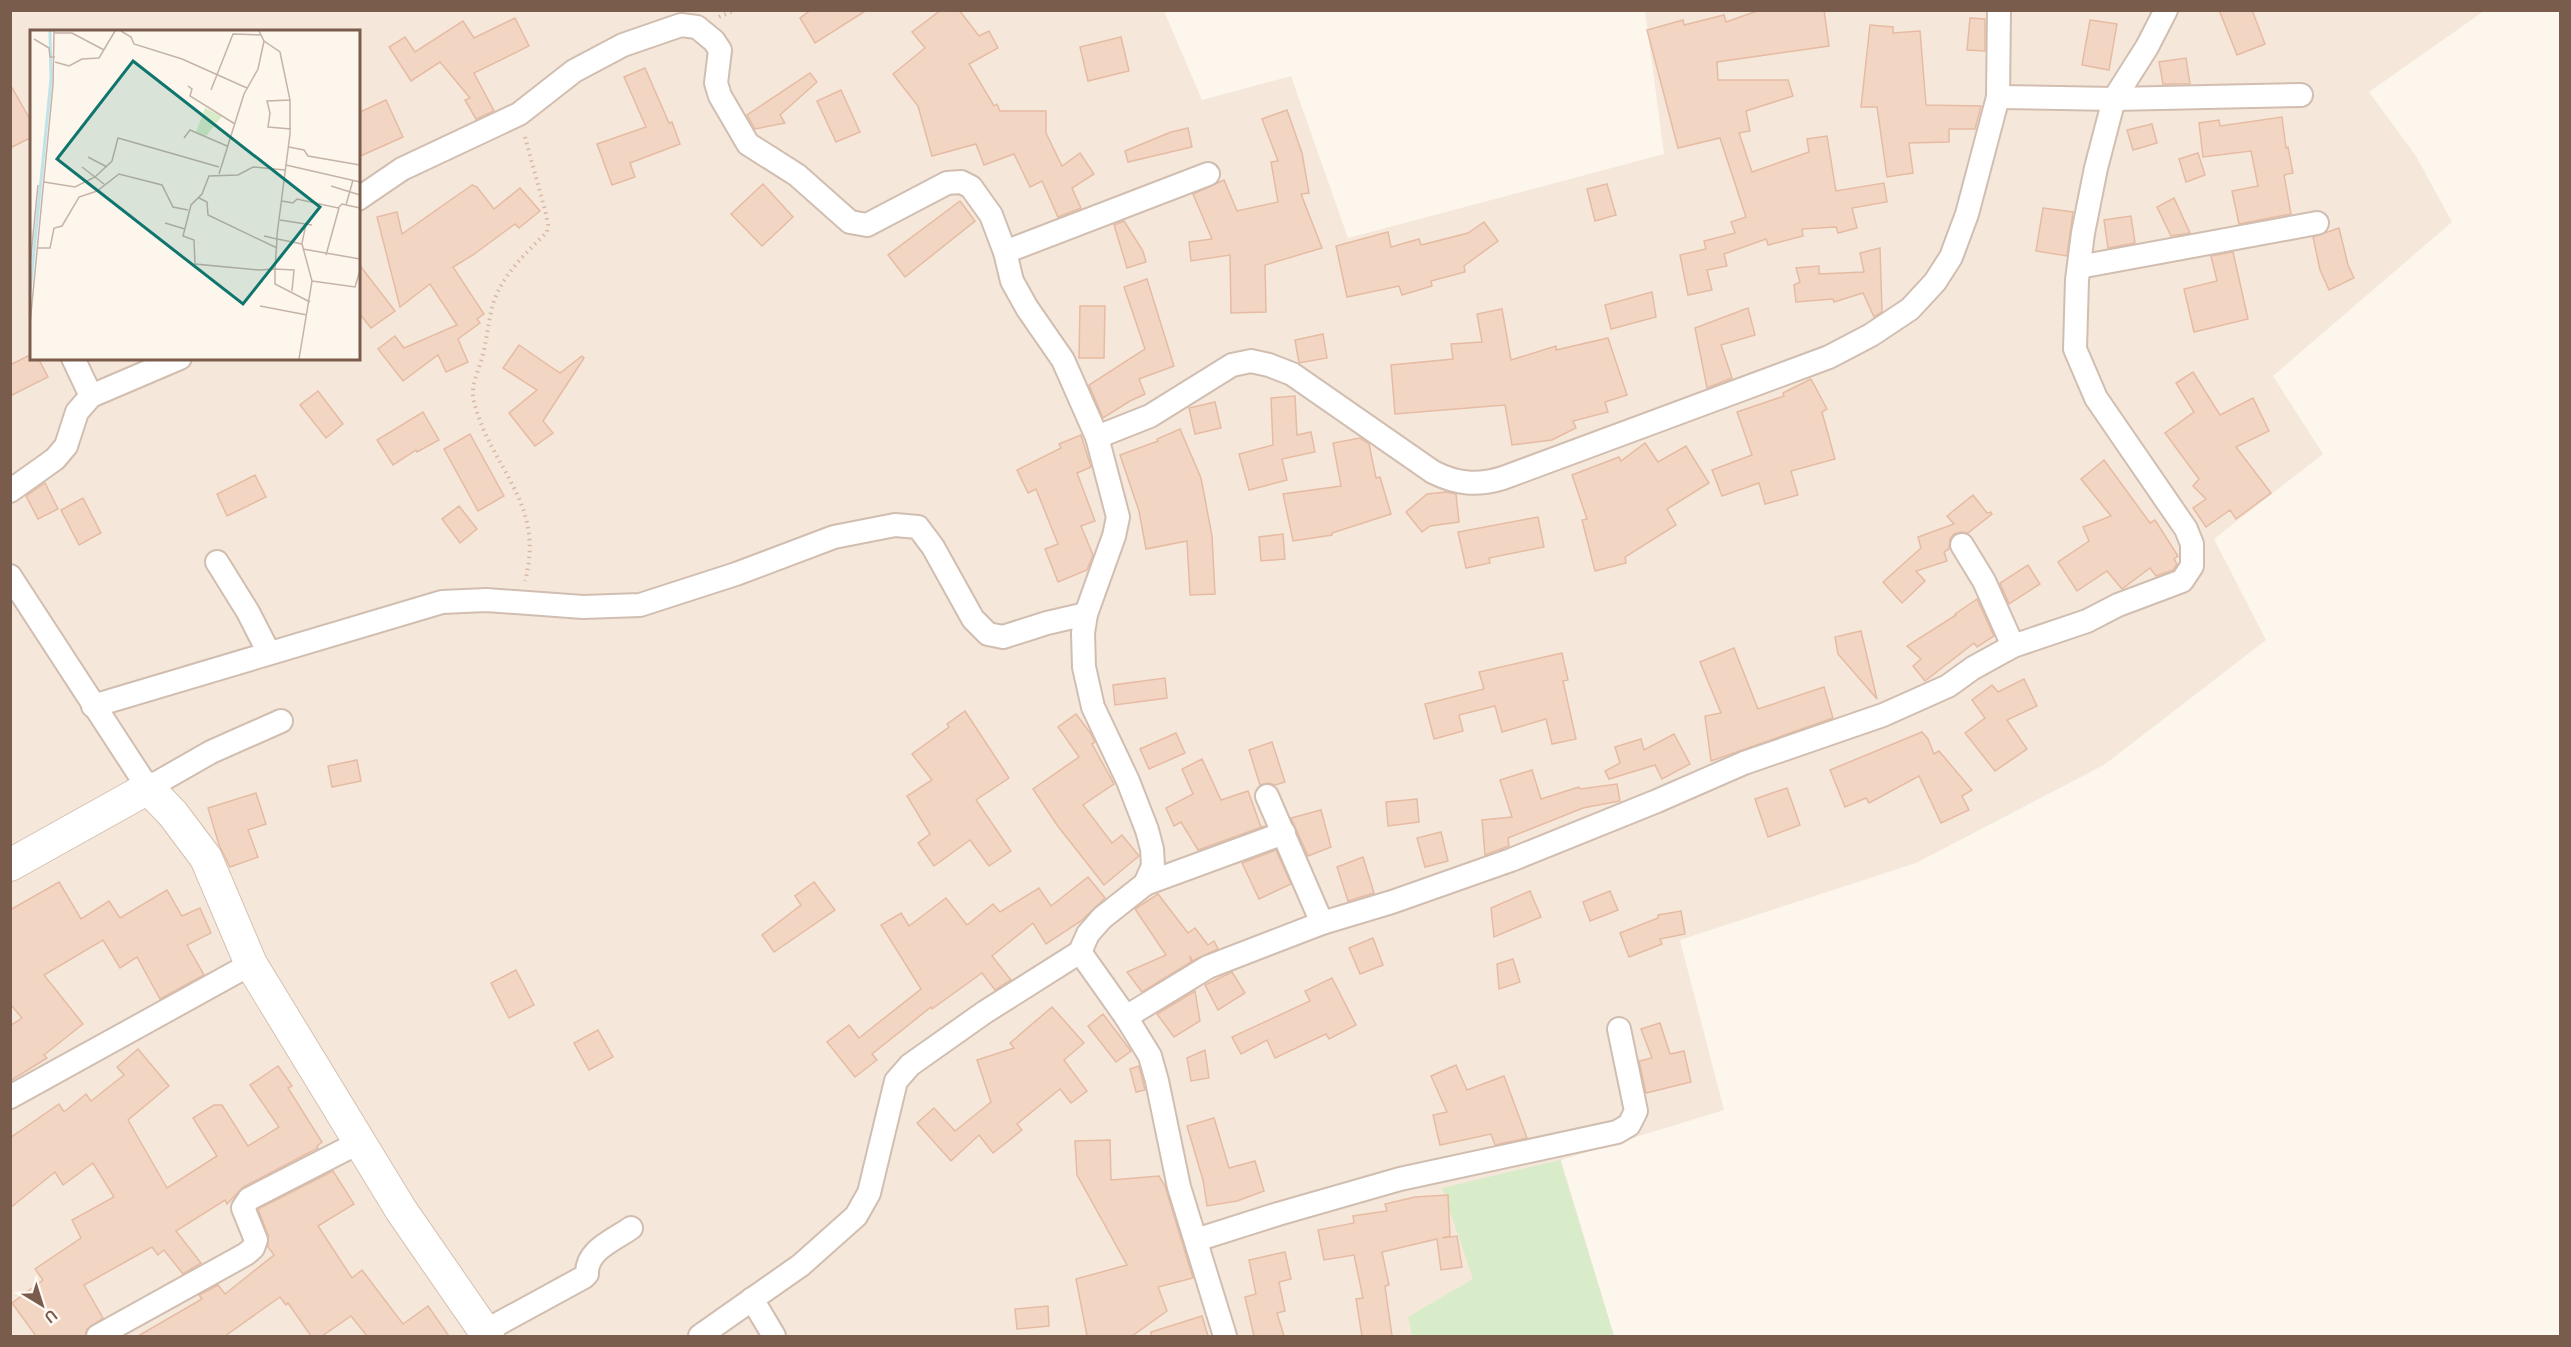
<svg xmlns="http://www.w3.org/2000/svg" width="2571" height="1347" viewBox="0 0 2571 1347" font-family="'Space Grotesk',sans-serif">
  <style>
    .residential { fill: #f5e8da; fill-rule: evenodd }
    .green { fill: #d8ecc9 }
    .building { fill: #f3d5c3; stroke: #e6bba3; stroke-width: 1.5 }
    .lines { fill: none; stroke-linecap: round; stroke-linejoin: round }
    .street-casing { stroke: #d1beb0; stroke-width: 26 }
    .secondary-casing { stroke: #d6c0b0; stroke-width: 34 }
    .path { stroke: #d9b8a5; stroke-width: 4; stroke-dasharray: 1.5 4.5; stroke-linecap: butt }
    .street { stroke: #fff; stroke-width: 22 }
    .secondary { stroke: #fff; stroke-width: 32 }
    .inset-river { fill: none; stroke: #bfe3e8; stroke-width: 3 }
    .inset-road { fill: none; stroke: #c5b3a7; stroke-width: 1.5 }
    .view { fill: #0f766e; fill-opacity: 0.15; stroke: #0f766e; stroke-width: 3 }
    .inset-edge { fill: none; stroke: #7a5c4d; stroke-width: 3 }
  </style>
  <rect width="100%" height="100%" fill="#fdf6ec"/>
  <path class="residential" d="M10 11H1164L1202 100 1291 76 1348 238 1664 154 1645 11H2484L2369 92 2416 156 2452 222 2273 376 2323 454 2214 539 2266 640 2104 765 1916 863 1680 940 1724 1110 1561 1160 1614 1336H11ZM32 32H358V358H32Z"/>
  <path class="green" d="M1560 1160 1614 1336H1412L1408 1317 1473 1279 1442 1188Z"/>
  <g class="building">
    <path d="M811 10H867L815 43 800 18Z"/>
    <path d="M941 10H959L979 36 989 31 998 48 969 64 994 106 997 104 1000 111H1046V133L1062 166 1080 153 1094 174 1072 188 1081 208 1058 217 1042 181 1030 187 1014 154 984 165 976 144 932 156 918 106 893 74 925 48 912 32Z"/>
    <path d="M1760 10H1824L1829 46 1717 62 1718 80H1788L1793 96 1746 111 1750 131 1739 133 1752 172 1809 152 1807 139 1827 136 1836 191 1884 183 1887 202 1852 208 1857 228 1838 233 1836 227 1802 229 1803 236 1768 245 1766 239 1724 254 1727 266 1707 270 1712 290 1688 295 1680 255 1706 249 1704 241 1735 233 1731 222 1746 217 1720 138 1678 148 1647 30 1683 20 1684 25 1724 15 1726 22Z"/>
    <path d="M2219 10H2252L2265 44 2237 55Z"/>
    <path d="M515 18 529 46 474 73 494 111 476 119 465 100 470 98 440 62 411 81 389 47 405 37 415 52 463 21 474 38Z"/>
    <path d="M1970 18 1985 19V51L1967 50Z"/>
    <path d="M2090 20 2117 24 2109 70 2082 65Z"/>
    <path d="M1870 25 1893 27V33L1920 31 1926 105 1981 106 1975 129H1949V142L1909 143 1913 173 1887 177 1877 107H1861Z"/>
    <path d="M1121 37 1129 71 1088 81 1080 47Z"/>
    <path d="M2186 58 2190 84H2163L2159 62Z"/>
    <path d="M645 68 669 123 672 122 680 144 630 163 635 177 612 185 597 144 646 127 624 77Z"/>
    <path d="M810 73 817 82 780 115 785 123 755 129 747 115Z"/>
    <path d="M10 84 32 123V137L10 148Z"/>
    <path d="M841 90 860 132 836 142 817 101Z"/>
    <path d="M386 100 403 137 358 157V113Z"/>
    <path d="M1287 110 1302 153 1309 193 1301 194 1322 248 1265 265 1266 312 1231 313 1230 255 1191 261 1189 242 1212 239 1193 194 1224 180 1237 211 1278 202 1271 162 1278 161 1262 119Z"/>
    <path d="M2282 117 2286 148 2288 147 2293 173 2284 175 2291 214 2239 224 2232 191 2258 186 2251 151 2203 157 2199 123 2219 120 2220 126Z"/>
    <path d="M2152 124 2157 143 2133 150 2127 130Z"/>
    <path d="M1188 128 1192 147 1128 162 1125 151 1171 132Z"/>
    <path d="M2198 153 2205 175 2186 182 2179 159Z"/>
    <path d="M763 184 793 217 762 246 731 214Z"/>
    <path d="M1607 184 1616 215 1595 221 1587 189Z"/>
    <path d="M472 185 477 187 494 209 520 188 540 211 519 228 515 224 473 255 453 267 484 314 477 319 480 323 458 339 468 362 446 372 438 355 403 381 378 349 395 336 404 348 457 325 430 284 400 307 377 217 397 212 402 234Z"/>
    <path d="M2174 198 2190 233 2171 236 2157 207Z"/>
    <path d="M960 201 975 221 905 277 888 255Z"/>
    <path d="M2043 208 2073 212 2067 256 2036 251Z"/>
    <path d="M2131 216 2135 243 2108 248 2104 220Z"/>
    <path d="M1124 221 1143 251 1146 262 1127 268 1114 225Z"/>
    <path d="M1484 222 1498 241 1464 266 1465 272 1431 281 1432 286 1402 295 1399 286 1347 297 1336 246 1388 232 1391 247 1419 239 1421 245 1468 233Z"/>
    <path d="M2339 228 2348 265 2354 278 2329 290 2320 270 2313 237Z"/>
    <path d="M1880 248 1882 312 1874 317 1863 293 1834 302 1833 299 1796 302 1794 285 1800 282 1796 268 1819 266V274L1864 272 1860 253Z"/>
    <path d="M2233 252 2248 319 2194 332 2184 289 2217 281 2211 256Z"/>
    <path d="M358 263 395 311 371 328 358 312Z"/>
    <path d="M1147 279 1174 366 1139 379 1145 394 1130 401 1103 418 1089 385 1145 349 1124 287Z"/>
    <path d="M1652 292 1656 317 1611 329 1605 305Z"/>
    <path d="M1080 306H1105L1104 358H1079Z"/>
    <path d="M1748 308 1755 335 1721 345 1732 378 1707 388 1695 328Z"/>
    <path d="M1502 309 1511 360 1556 346V350L1608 338 1627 395 1605 402 1608 412 1573 421 1576 428 1552 440 1512 445 1505 405 1395 414 1391 365 1453 359 1451 344 1482 342 1477 314Z"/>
    <path d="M1323 334 1327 358 1299 363 1295 340Z"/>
    <path d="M519 345 560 373 582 356 584 358 543 421 553 433 535 446 509 413 537 390 503 368Z"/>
    <path d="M32 354V358H38L48 377 10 396V365Z"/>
    <path d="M2193 372 2220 415 2253 398 2269 431 2236 447 2271 493 2236 519 2230 510 2206 527 2193 508 2206 499 2193 486 2199 479 2165 433 2194 412 2176 383Z"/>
    <path d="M1811 379 1827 409 1822 412 1835 459 1791 471 1798 495 1765 504 1759 483 1722 496 1712 470 1752 455 1737 412 1784 396 1783 393Z"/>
    <path d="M318 391 343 424 326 438 300 405Z"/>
    <path d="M1295 396 1297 435 1311 432 1315 452 1282 459 1287 480 1249 490 1239 454 1273 445 1271 398Z"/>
    <path d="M1215 402 1221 428 1195 434 1189 408Z"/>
    <path d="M423 412 439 440 417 452 416 450 393 465 377 440Z"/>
    <path d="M1180 429 1201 478 1212 536 1215 594 1190 595 1187 541 1146 549 1139 511 1120 455 1158 441 1157 439Z"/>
    <path d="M470 434 504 496 478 511 444 449Z"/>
    <path d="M1081 435 1091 467 1077 473 1095 521 1081 526 1093 555 1087 570 1058 582 1045 549 1058 544 1036 489 1028 493 1017 470 1061 448 1059 444Z"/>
    <path d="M1360 438 1369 444 1376 478 1380 477 1391 514 1332 533V535L1293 541 1283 494 1341 486 1333 443Z"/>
    <path d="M1645 443 1658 462 1686 446 1709 483 1667 509 1676 525 1625 557 1626 563 1595 571 1582 520 1587 519 1572 475 1619 457 1621 461Z"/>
    <path d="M2104 460 2150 523 2155 520 2178 556 2174 559 2177 564 2173 570 2156 576 2150 568 2122 589 2107 571 2077 591 2058 562 2089 541 2083 527 2111 516 2081 479Z"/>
    <path d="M255 475 266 497 227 516 217 494Z"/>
    <path d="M45 483 58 509 38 519 26 496Z"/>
    <path d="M1446 492 1456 494 1459 522 1430 526 1422 532 1406 512 1427 494Z"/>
    <path d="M1973 495 1987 513 1991 512 1992 514 1968 533 1961 532 1954 534 1950 539 1949 549 1944 552 1947 561 1916 571 1925 581 1902 603 1883 582 1921 548 1918 537 1954 524 1947 516Z"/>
    <path d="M83 498 101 533 79 545 61 510Z"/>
    <path d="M459 506 477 529 460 543 442 519Z"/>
    <path d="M1538 517 1544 547 1489 558 1490 563 1466 568 1458 532Z"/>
    <path d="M1283 534 1285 559 1261 561 1259 537Z"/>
    <path d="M2028 565 2040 584 2009 604 2000 583Z"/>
    <path d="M1977 599 1994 636 1977 647 1974 643 1925 681 1913 666 1921 659 1907 646 1956 615 1955 614Z"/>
    <path d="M1861 631 1877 699 1838 654 1835 637Z"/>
    <path d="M1734 648 1758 709 1824 687 1833 718 1711 761 1705 716 1721 713 1700 662Z"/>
    <path d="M1562 653 1568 680 1563 681 1576 739 1552 744 1546 719 1502 732 1495 706 1459 715 1463 731 1434 739 1425 704 1484 689 1479 672Z"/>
    <path d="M1165 678 1167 698 1115 705 1113 685Z"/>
    <path d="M2024 679 2037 706 2007 720 2027 749 1995 771 1965 733 1985 718 1972 700 1992 685 1998 692Z"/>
    <path d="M965 711 1009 778 976 800 1011 851 989 866 970 840 934 866 918 843 930 834 907 796 932 780 912 754 949 727 947 724Z"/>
    <path d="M1076 714 1091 734 1095 742 1092 744 1114 784 1083 805 1112 843 1122 835 1139 856 1104 885 1057 825 1033 789 1079 757 1058 727Z"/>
    <path d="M1922 732 1928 739 1934 754 1939 751 1972 790 1962 796 1969 810 1941 823 1919 776 1869 803 1866 798 1845 807 1830 770Z"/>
    <path d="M1176 733 1185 753 1149 769 1140 749Z"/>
    <path d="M1674 734 1690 764 1662 779 1655 765 1609 779 1605 771 1620 763 1615 747 1641 739 1644 750Z"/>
    <path d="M1272 742 1285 782 1275 785 1268 783 1260 785 1249 750Z"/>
    <path d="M1202 759 1221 800 1248 791 1261 827 1265 826 1198 850 1181 822 1174 826 1166 808 1193 794 1182 769Z"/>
    <path d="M357 760 361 781 332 787 328 766Z"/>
    <path d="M1532 770 1541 799 1579 787 1580 789 1617 784 1620 801 1583 808 1508 838 1509 846 1485 855 1482 820 1512 817 1500 780Z"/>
    <path d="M1787 788 1800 825 1768 837 1755 799Z"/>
    <path d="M256 793 266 824 248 830 258 857 230 867 219 845 208 808Z"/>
    <path d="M1417 799 1419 822 1388 826 1386 802Z"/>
    <path d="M1321 810 1331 847 1308 856 1291 818Z"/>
    <path d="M1441 832 1448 861 1425 867 1417 838Z"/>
    <path d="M1276 850 1291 884 1259 899 1242 863Z"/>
    <path d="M1363 857 1374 893 1348 901 1337 867Z"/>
    <path d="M1088 877 1105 898 1081 921 1046 944 1033 923 992 956 1011 980 995 990 982 973 932 1009 931 1007 872 1054 877 1060 855 1077 827 1042 849 1025 859 1038 921 989 881 925 901 913 909 926 946 898 967 925 993 904 1000 912 1039 888 1051 906Z"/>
    <path d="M59 882 81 919 109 901 120 918 167 890 182 916 200 908 211 933 187 945 204 975 160 999 137 957 120 968 103 940 44 975 83 1024 44 1055 47 1058 10 1081V1026L22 1018 10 1004V910Z"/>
    <path d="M814 882 835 910 774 952 762 935 801 905 795 896Z"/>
    <path d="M1530 891 1541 917 1494 937 1491 908Z"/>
    <path d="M1610 891 1618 910 1590 921 1583 902Z"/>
    <path d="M1158 894 1188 933 1195 928 1208 945 1214 941 1218 949 1192 961 1190 956 1191 962 1142 992 1127 972 1166 955 1135 909Z"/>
    <path d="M1681 911 1685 934 1660 939 1662 944 1629 957 1620 933 1658 918V915Z"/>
    <path d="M1373 938 1383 965 1360 974 1349 948Z"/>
    <path d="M1513 959 1520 982 1499 989 1497 964Z"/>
    <path d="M516 970 534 1005 509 1018 491 983Z"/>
    <path d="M1232 972 1245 993 1218 1010 1205 985Z"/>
    <path d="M1332 978 1356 1025 1329 1039 1326 1034 1275 1058 1267 1040 1241 1054 1232 1037 1310 1001 1305 991Z"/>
    <path d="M1195 991 1200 1021 1174 1037 1157 1014Z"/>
    <path d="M1052 1007 1084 1043 1064 1060 1087 1091 1071 1103 1060 1089 1017 1124 1022 1130 993 1153 979 1135 951 1161 917 1123 934 1108 955 1131 991 1102 977 1060 1014 1048 1010 1043Z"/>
    <path d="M1103 1014 1131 1051 1116 1062 1088 1026Z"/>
    <path d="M1660 1023 1670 1054 1684 1051 1691 1082 1646 1093 1639 1061 1652 1058 1641 1029Z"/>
    <path d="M598 1030 613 1057 589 1070 574 1043Z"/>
    <path d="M138 1049 169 1086 128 1120 167 1188 217 1156 193 1118 214 1105H222L248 1146 279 1127 250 1085 278 1066 292 1086 288 1088 322 1142 317 1146 318 1148 243 1187 227 1204 225 1200 176 1231 201 1263 183 1274 164 1250 158 1255 152 1247 84 1285 103 1318 87 1329 85 1336H36L12 1303 43 1280 35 1269 81 1238 72 1220 114 1197 93 1163 63 1185 55 1172 10 1208V1138L59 1104 64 1112 86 1094 91 1101 124 1075 117 1067Z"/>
    <path d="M1205 1050 1209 1078 1191 1081 1187 1058Z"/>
    <path d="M1456 1065 1467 1090 1504 1076 1527 1138 1495 1145 1491 1134 1440 1145 1433 1115 1447 1112 1431 1076Z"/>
    <path d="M1139 1066 1145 1090 1136 1092 1130 1069Z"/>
    <path d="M1214 1118 1229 1168 1255 1161 1264 1191 1237 1201 1207 1206 1203 1180 1187 1126Z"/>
    <path d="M1110 1140 1111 1180 1159 1176 1165 1186 1193 1278 1158 1287 1167 1311 1132 1336H1087L1076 1279 1127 1265 1077 1175 1075 1141Z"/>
    <path d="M333 1171 354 1204 318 1226 352 1278 362 1270 403 1324 428 1306 449 1336H367L351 1316 322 1336H311L288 1303 286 1305 280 1297 225 1336H138L202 1299 199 1295 218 1285 225 1294 274 1255 268 1247V1235L258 1209Z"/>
    <path d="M1448 1195 1450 1236 1442 1238 1457 1236 1462 1267 1441 1270 1437 1239 1382 1252 1389 1285 1385 1286 1392 1336H1362L1356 1299 1363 1298 1354 1255 1324 1260 1318 1230 1354 1223 1353 1216 1387 1211 1385 1204 1415 1197Z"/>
    <path d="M1285 1252 1291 1279 1279 1282 1285 1311 1277 1313 1284 1336H1254L1245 1297 1256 1294 1249 1260Z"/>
    <path d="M1048 1306 1049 1326 1017 1329 1015 1309Z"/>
    <path d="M1202 1316 1208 1336H1151V1332Z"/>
  </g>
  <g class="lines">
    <g class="street-casing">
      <g id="street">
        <path d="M1998 97 2114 99 2301 95"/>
        <path d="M358 199 402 169 519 114 574 71 623 45 681 25 697 27 714 41 720 50 716 83 720 96 748 144 797 175 850 222 867 225 947 183 961 182 971 187 991 215 1005 252 1012 281 1027 308 1063 360 1097 437 1118 517 1114 536 1086 614 1083 633 1084 667 1093 707 1128 781 1147 830 1152 849 1153 866 1145 884 1102 918 1088 934 1080 952 985 1012 910 1065 896 1081 869 1193 856 1216 801 1265 700 1336"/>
        <path d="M1005 252 1208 174"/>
        <path d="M2079 267 2317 223"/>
        <path d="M73 358 91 396"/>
        <path d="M1097 437 1150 416 1232 365 1251 361 1269 365 1292 374 1433 472C1457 484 1477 486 1503 478L1829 357 1871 335 1910 309 1935 282 1951 257 1967 214 1998 97 1999 10"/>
        <path d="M10 491 55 459 66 446 77 412 91 396 180 358"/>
        <path d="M1962 545 1984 581 2013 646"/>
        <path d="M217 562 248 612 269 653"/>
        <path d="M10 576 148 788 211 752 281 721"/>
        <path d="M93 706 442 602 486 600 583 607 640 605 736 574 834 537 895 525 918 527 933 547 973 619 988 634 1003 637 1047 623 1086 614"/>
        <path d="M1267 796 1322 923"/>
        <path d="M1145 884 1284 833"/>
        <path d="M1080 952 1126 1017 1150 1056 1157 1081 1179 1187 1225 1336"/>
        <path d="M1126 1017 1208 967 1322 923 1392 902 1511 860 1657 801 1744 763 1883 715 1948 686 1973 668 2013 646 2087 621 2118 605 2182 581 2192 566V544L2186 529 2096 398 2075 349 2077 280 2083 233 2096 168 2114 99 2147 47 2166 10"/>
        <path d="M10 1097 251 964"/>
        <path d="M1196 1240 1278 1214 1400 1179 1617 1132 1629 1125 1636 1111 1619 1029"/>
        <path d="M752 1299 774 1336"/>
        <path d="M485 1331 584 1277 587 1274C586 1250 614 1240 631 1228"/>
        <path d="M98 1336 246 1254 253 1248 256 1240 243 1208 249 1199 358 1143"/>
      </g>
    </g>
    <g class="secondary-casing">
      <path id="secondary" d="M10 865 148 788 173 814 206 858 251 964 401 1210 488 1336"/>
    </g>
    <g class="path">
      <path d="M719 17 735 10"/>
      <path d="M525 137 546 214 548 225 547 232C526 253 502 275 493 304 488 322 487 340 482 358 478 372 470 387 474 402 491 469 546 503 525 581"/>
    </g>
    <use href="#street" class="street"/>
    <use href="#secondary" class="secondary"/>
  </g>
  <g transform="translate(30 30)">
    <rect width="330" height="330" fill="#fdf6ec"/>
    <path d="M175 78 192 86 176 106 166 102Z" fill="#d8ecc9"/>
    <path class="inset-river" d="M0 262 21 49 20 1"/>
    <path class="inset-road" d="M91 1 101 7 104 14 152 29 217 58M229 1 234 11 250 22 260 70V104L247 205V209L272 214 282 251 269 329M24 3H42L74 20M4 9 19 18 20 27H25M25 32 39 36 52 29 69 28 85 1M158 56 162 59 160 66 205 94M181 60 203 4 231 5M260 70 237 71 240 83 238 97 261 99M154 108 160 100 197 116M259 117 274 120 278 126 330 135M58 127 77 137M256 135 330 152M52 137 74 154M189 144 214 64 228 39 234 11M14 152 45 157 65 147 82 131 88 108 189 137M301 156 330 165M169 168 177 172 178 185 247 218M252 171 263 173 267 169 308 178 312 174 330 178M316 175 323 150M250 190 282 195M135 193 155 199M234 206 247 209 245 239 229 240 165 234 164 210 153 206 161 175 172 164 179 146 208 145 223 137 255 140M272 213 276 194M7 218H20L24 198 32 196 49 167 67 161 89 144 132 155 143 177 158 180M273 219 330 229M296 225 309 178M0 236 8 155M282 251 325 257 330 240M262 261 264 240 245 239V254L280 272M230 276 277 285M0 294 23 55 24 1"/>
    <path class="view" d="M103 31 290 177 213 274 27 129Z"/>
    <rect width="330" height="330" class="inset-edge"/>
  </g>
  <rect width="2571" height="1347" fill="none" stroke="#7a5c4d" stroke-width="24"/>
  <g transform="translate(42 1305) rotate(142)" stroke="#fffaf3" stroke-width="4.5" paint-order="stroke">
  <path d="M0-4.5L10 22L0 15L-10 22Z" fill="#7a5c4d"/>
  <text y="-9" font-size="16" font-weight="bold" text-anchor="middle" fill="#7a5c4d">U</text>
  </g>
</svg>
